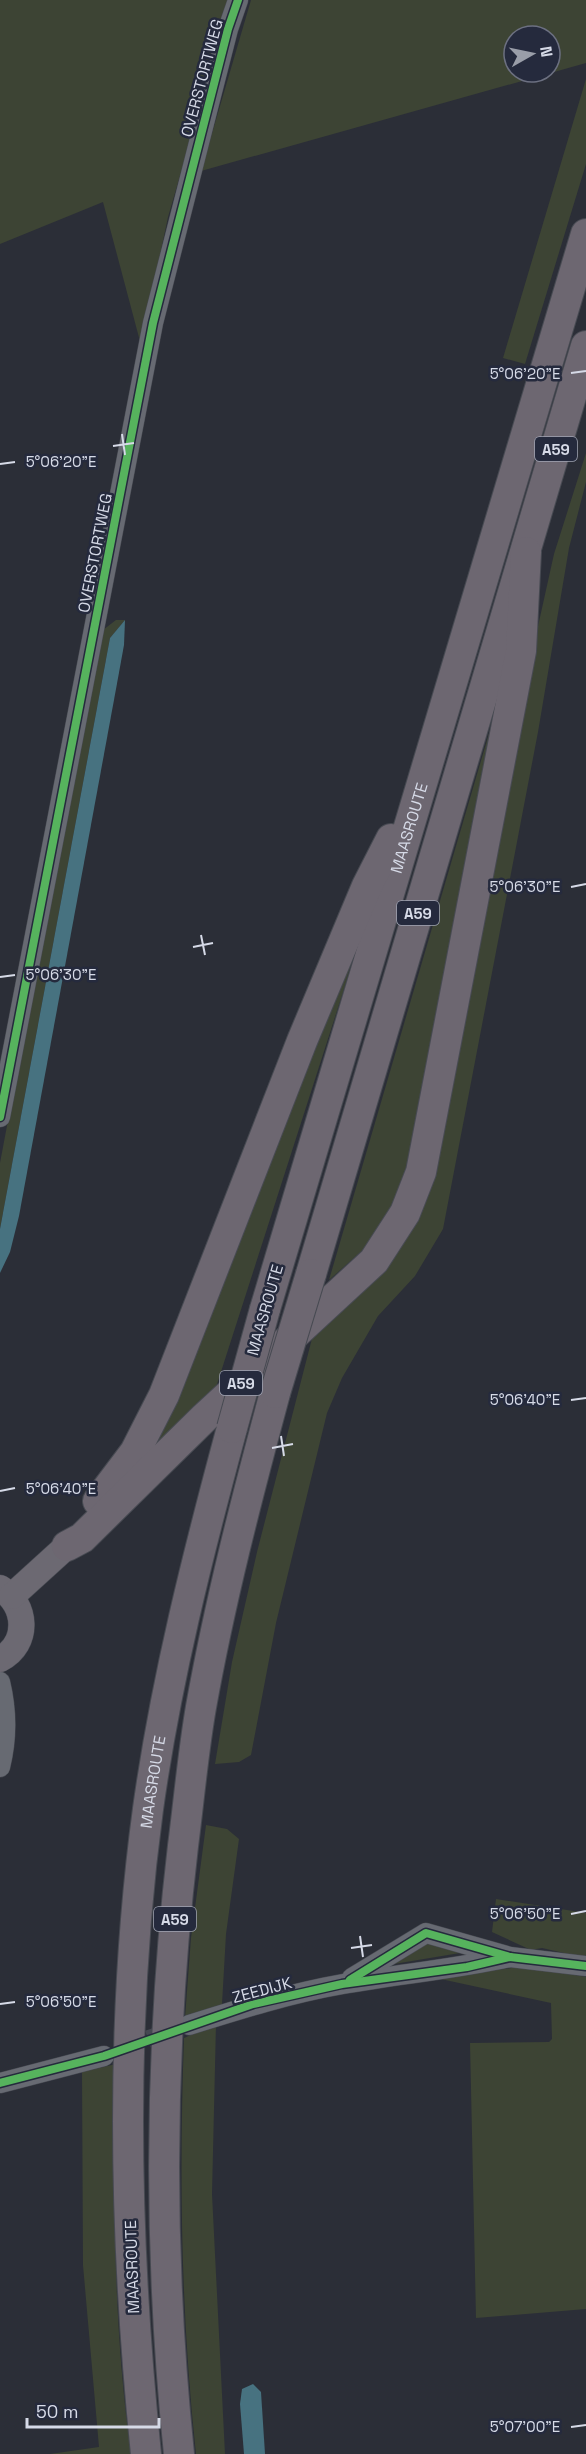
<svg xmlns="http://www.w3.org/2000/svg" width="586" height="2454" font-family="'Space Grotesk',sans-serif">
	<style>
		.green { fill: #3d4434; fill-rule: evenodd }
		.water { fill: #477280 }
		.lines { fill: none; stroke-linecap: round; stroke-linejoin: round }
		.minor-tunnel { stroke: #454851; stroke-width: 20; stroke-dasharray: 20 10; stroke-linecap: butt }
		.minor-casing { stroke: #474a52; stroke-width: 21 }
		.major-casing { stroke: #474a52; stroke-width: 27 }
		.highway-casing { stroke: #474a52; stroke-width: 32 }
		.minor { stroke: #676a72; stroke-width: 20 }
		.major { stroke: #6c6972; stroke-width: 26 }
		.highway { stroke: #6d6771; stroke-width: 30 }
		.highway-bridge-casing { stroke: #474a52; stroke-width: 32; stroke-linecap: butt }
		.highway-bridge { stroke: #6d6771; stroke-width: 30 }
		.cycleway-casing { stroke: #252a3d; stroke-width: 11 }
		.cycleway { stroke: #56b35d; stroke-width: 8 }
		.ticks { fill: none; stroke: #d6dae7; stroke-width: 2 }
		.labels { text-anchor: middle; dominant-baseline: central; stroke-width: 5; stroke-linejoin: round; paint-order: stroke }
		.shield { fill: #252a3d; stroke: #a1a5b4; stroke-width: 1.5 }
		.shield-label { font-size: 15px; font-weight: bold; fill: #d6dae7 }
		.street-label { font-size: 16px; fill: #d6dae7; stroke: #252a3d }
		.ticks-label { font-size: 15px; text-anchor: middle; fill: #d6dae7; stroke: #252a3d; stroke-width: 5; stroke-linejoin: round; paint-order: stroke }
	</style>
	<rect width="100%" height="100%" fill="#2b2e37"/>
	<!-- green -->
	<g class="green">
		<path d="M0 0H231L168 217 141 345 103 202 0 244Z"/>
		<path d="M251 0H586V63L201 171ZM514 36H550V72H514Z"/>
		<path d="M586 79V164L525 364 503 358Z"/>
		<path d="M586 453V482L569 548 538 732 443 1229 415 1276 378 1316 342 1378 327 1413 276 1623 251 1755 239 1762 215 1764 232 1662 257 1552 316 1323 403 1235 554 554Z"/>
		<path d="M116 620H125L110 638 0 1229V1163L88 696 103 630Z"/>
		<path d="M502 689 403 1191 372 1242 329 1280Z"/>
		<path d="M374 883 345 986 210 1406 100 1513Z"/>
		<path d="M206 1825 227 1829 239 1839 226 1934 222 2004 185 2018 191 1938Z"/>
		<path d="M496 1899 586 1913V1958L542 1948 531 1950 492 1932Z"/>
		<path d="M423 1942 478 1950 382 1966Z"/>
		<path d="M526 1966 586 1977V2309L476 2318 470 2043 549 2042 552 2039 551 2003 436 1978Z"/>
		<path d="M216 2024 212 2194 225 2454H196C181 2316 179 2177 184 2038Z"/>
		<path d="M116 2064C113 2194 113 2325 131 2454H50L99 2447 83 2265 82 2072Z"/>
	</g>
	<!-- water -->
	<g class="water">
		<path d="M125 620 124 645 116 689 19 1216 10 1252 0 1273V1229L110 638Z"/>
		<path d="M253 2384 261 2392 265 2454H244L240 2404 242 2389Z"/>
	</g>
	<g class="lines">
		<!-- minor-tunnel -->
		<path class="minor-tunnel" d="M120 2050 178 2030"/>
		<!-- minor casing -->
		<g class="minor-casing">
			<g id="minor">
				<path d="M0 1117 153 323 228 29 238 0"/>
				<path d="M0 1682C7 1711 7 1739 0 1767"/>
				<path d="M352 1978 426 1933 510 1957 586 1966"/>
				<path d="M189 2025C240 2009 291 1993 343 1984 399 1974 455 1969 510 1957"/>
				<path d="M0 2083 104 2056"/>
			</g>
		</g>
		<!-- major casing -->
		<g class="major-casing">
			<g id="major">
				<path d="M0 1588C27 1604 30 1644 0 1659"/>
				<path d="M12 1596 67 1546"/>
			</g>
		</g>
		<!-- highway casing -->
		<g class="highway-casing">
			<g id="highway">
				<path d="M311 1274 586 346"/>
				<path id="s1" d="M265 1309 586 234"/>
				<path d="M98 1501 135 1452 164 1395 302 1041 367 886 391 839"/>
				<path d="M67 1546 82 1538 205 1417 374 1261 405 1213 421 1172 521 651 526 552"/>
				<path id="s2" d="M146 2454C124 2240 119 2022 148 1809 166 1680 198 1554 232 1428"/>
				<path d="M179 2454C158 2251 159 2049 183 1846 189 1800 193 1753 201 1707 220 1601 247 1497 275 1393"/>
			</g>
		</g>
		<!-- minor -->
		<use href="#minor" class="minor"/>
		<!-- major -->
		<use href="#major" class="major"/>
		<!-- highway -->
		<use href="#highway" class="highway"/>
		<!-- highway-bridge casing -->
		<g class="highway-bridge-casing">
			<g id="highway-bridge">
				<path d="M275 1393 311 1274"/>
				<path d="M232 1428 265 1309"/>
			</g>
		</g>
		<!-- highway-bridge -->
		<use href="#highway-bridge" class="highway-bridge"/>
		<!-- cycleway casing -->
		<g class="cycleway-casing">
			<g id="cycleway">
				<path d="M0 1117 153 323 228 29 238 0"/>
				<path d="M350 1980 426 1933 510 1957 586 1966"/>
				<path d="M0 2083 104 2056 253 2004 342 1984 467 1967 510 1957"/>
			</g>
		</g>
		<!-- cycleway -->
		<use href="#cycleway" class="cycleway"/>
	</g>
	<!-- ticks -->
	<path class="ticks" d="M571 373 586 371M122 434 125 455M113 446 134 443M0 464 15 462M571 887 586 884M201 935 205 955M193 947 213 943M0 977 15 975M571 1400 586 1398M281 1436 284 1456M272 1448 293 1444M0 1491 15 1488M571 1914 586 1911M360 1936 363 1957M351 1948 372 1945M0 2004 15 2002M571 2427 586 2425"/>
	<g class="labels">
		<!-- shield labels -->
		<g class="shield">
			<rect x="535" y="437" width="42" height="24" rx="4.5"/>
			<rect x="397" y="901" width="42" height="24" rx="4.5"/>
			<rect x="220" y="1371" width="42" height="24" rx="4.5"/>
			<rect x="154" y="1907" width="42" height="24" rx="4.5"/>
		</g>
		<g class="shield-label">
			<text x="556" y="449">A59</text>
			<text x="418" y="913">A59</text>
			<text x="241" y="1383">A59</text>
			<text x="175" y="1919">A59</text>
		</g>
		<!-- street labels -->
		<g class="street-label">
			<text transform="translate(202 78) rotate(-75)">OVERSTORTWEG</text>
			<text transform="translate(95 553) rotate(-79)">OVERSTORTWEG</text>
			<text stroke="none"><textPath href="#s1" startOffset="502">MAASROUTE</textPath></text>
			<text transform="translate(265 1310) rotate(-74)">MAASROUTE</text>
			<text stroke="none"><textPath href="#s2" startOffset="674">MAASROUTE</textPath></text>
			<text transform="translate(262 1990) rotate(-15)">ZEEDIJK</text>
			<text transform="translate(132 2267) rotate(-92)">MAASROUTE</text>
		</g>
	</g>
	<g class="ticks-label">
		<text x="525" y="379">5°06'20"E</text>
		<text x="61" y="467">5°06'20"E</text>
		<text x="525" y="892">5°06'30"E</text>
		<text x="61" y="980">5°06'30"E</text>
		<text x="525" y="1405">5°06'40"E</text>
		<text x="61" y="1494">5°06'40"E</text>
		<text x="525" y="1919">5°06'50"E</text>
		<text x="61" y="2007">5°06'50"E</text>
		<text x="525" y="2432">5°07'00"E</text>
	</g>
	<!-- north arrow -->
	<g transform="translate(532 54) rotate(81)"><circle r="28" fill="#252a3d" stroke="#6c7081" stroke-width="1.5"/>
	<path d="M0-4.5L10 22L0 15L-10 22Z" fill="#9a9ea9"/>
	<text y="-9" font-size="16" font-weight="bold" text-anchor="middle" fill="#d6dae7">N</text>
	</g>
	<!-- scale -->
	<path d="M27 2418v9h132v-9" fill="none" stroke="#d6dae7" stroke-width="3"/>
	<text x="36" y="2418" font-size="18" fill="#d6dae7" stroke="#252a3d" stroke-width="4.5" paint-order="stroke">50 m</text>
</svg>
